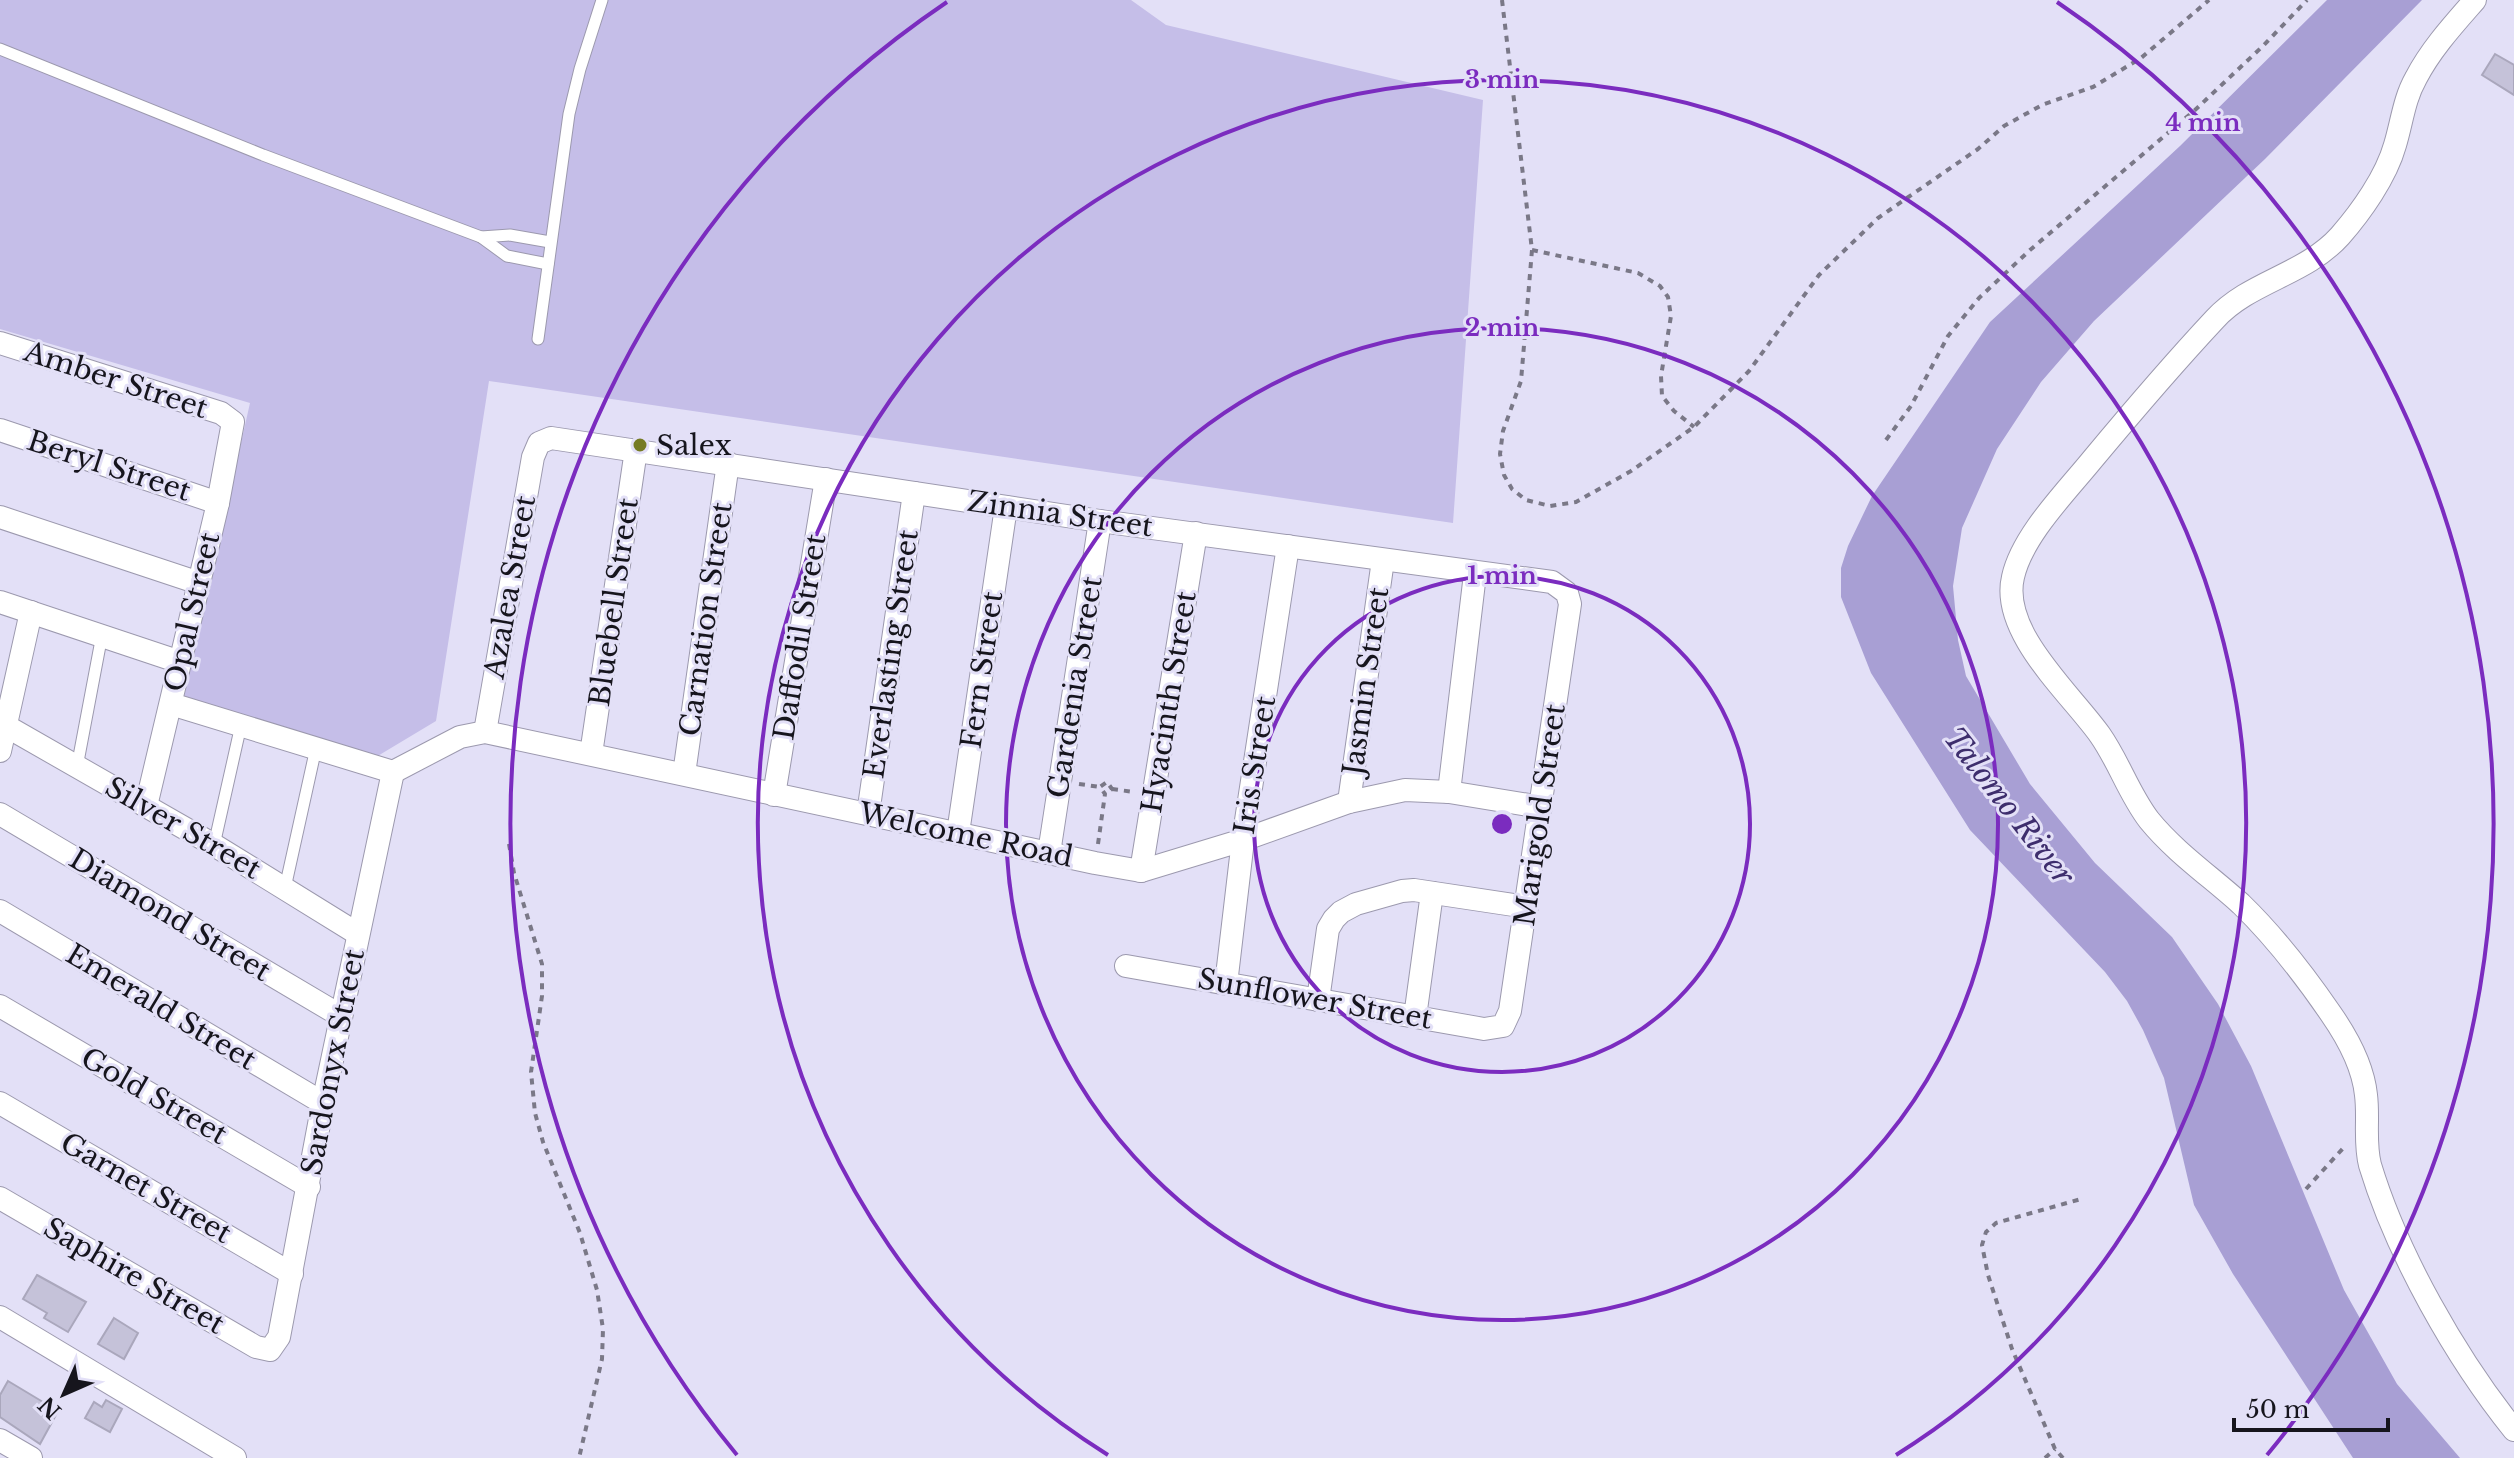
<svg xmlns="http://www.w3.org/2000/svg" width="2514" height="1458" font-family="'Libre Baskerville',serif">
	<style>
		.green { fill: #c5bee8 }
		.water { fill: #a89fd4 }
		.building { fill: #c5c2d9; stroke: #aaa7bc; stroke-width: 2 }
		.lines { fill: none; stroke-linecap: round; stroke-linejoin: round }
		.lane-casing { stroke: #9c99ae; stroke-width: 13 }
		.street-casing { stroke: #9c99ae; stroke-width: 24 }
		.path { stroke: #7a7887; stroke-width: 4; stroke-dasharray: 6 6; stroke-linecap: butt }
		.lane { stroke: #fff; stroke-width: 11 }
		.street { stroke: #fff; stroke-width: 22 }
		.ring { fill: none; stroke: #7b2cbf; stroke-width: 4 }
		.poi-dot { fill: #767b24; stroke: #e3e0f7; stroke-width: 3 }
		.labels { text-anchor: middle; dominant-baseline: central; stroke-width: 6; stroke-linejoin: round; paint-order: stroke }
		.street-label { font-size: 28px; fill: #16151d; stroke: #e3e0f7 }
		.poi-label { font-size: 28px; fill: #16151d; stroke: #e3e0f7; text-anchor: start }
		.water-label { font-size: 30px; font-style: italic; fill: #3e2e6d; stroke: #e3e0f7 }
		.centre { fill: #7b2cbf; stroke: #e3e0f7; stroke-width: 4 }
		.ring-label { font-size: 24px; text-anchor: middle; font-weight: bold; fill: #7b2cbf; stroke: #e3e0f7; stroke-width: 6; stroke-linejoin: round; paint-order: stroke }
	</style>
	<rect width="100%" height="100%" fill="#e3e0f7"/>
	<!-- green -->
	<path class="green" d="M0 0H1131L1166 25 1483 100 1453 523 489 381 436 721 376 757 183 700 250 403 0 329Z"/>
	<!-- water -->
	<path class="water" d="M2327 0H2422L2265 159 2094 321 2041 382 1997 449 1962 528 1953 586 1958 640 1966 676 2030 784 2095 863 2172 937 2218 1004 2251 1066 2344 1290 2397 1384 2460 1458H2353L2233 1274 2194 1205 2164 1078 2143 1030 2127 1001 2105 972 1970 830 1871 673 1841 597V568L1848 546 1872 496 1990 322 2180 146Z"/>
	<!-- building -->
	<g class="building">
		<path d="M2495 54 2514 65V95L2482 75Z"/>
		<path d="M37 1275 86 1302 68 1332 44 1318 47 1313 23 1299Z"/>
		<path d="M114 1318 138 1333 124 1359 98 1344Z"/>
		<path d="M8 1381 58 1411 40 1444 0 1417V1395Z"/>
		<path d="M106 1400 122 1409 110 1432 85 1418 94 1402 102 1407Z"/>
	</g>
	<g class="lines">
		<!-- lane casing -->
		<g class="lane-casing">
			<g id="lane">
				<path d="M0 49 263 155 481 237 507 256 548 264"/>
				<path d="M481 237 510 235 550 242"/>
				<path d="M538 339 569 114 580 69 602 0"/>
				<path d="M77 767 102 635"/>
				<path d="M214 845 241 725"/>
				<path d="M285 888 316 748"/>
			</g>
		</g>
		<!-- street casing -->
		<g class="street-casing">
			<g id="street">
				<path d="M2475 0C2454 24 2431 49 2416 78 2404 99 2402 122 2395 145 2386 177 2361 212 2340 236 2305 275 2250 281 2215 319 2172 365 2132 412 2092 460 2066 492 2022 536 2013 577 2000 632 2070 693 2100 735 2119 762 2129 794 2149 820 2175 852 2210 876 2241 904 2274 936 2305 976 2331 1014 2347 1037 2363 1066 2366 1095 2369 1118 2364 1142 2370 1165 2397 1254 2456 1358 2514 1430"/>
				<path d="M0 343 221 413 233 422 218 503 146 806"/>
				<path d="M0 430 218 503"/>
				<path d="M0 517 199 583"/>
				<path d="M0 602 180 662"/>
				<path d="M171 704 393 772"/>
				<path d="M6 726 214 845 358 934"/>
				<path d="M485 732 533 457 539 443 551 438 1100 521 1552 582 1567 593 1570 604 1510 1011 1503 1026 1484 1029 1126 966"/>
				<path d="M0 751 31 612"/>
				<path d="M591 754 636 450"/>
				<path d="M393 772 460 737 485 732 1095 863 1141 871 1243 840 1349 802 1405 790 1449 792 1541 807"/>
				<path d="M684 774 728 463"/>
				<path d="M1449 792 1475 574"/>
				<path d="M774 795 826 479"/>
				<path d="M1349 802 1383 560"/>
				<path d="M0 814 341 1016"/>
				<path d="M868 814 914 493"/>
				<path d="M958 833 1006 507"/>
				<path d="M1049 853 1100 521"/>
				<path d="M1141 871 1196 533"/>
				<path d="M0 911 323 1103"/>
				<path d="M1226 984 1243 840 1288 546"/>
				<path d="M1318 1000 1328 929 1334 919 1341 912 1356 904 1402 891 1414 890 1527 907"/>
				<path d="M0 1006 309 1187"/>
				<path d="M1415 1017 1432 893"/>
				<path d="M0 1103 292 1274"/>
				<path d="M0 1198 256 1347 270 1350 279 1337 323 1103 393 772"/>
				<path d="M0 1317 235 1458"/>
				<path d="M0 1440 31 1458"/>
			</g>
		</g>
		<!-- path -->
		<g class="path">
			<path d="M1502 0 1532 250 1521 381 1503 431 1500 454 1504 475 1512 489 1526 500 1550 506 1576 502 1631 471 1694 427 1749 371 1819 275 1878 218 1978 149 2004 126 2042 105 2093 87 2141 58 2209 0"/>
			<path d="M1532 250 1638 273 1660 286 1668 297 1671 316 1661 376 1662 396 1674 411 1694 427"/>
			<path d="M1886 440 1911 406 1948 336 1979 298 2030 250 2195 110 2264 45 2307 0"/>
			<path d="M1079 784 1100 787"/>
			<path d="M1112 789 1134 792"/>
			<path d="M509 844 514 873 542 964V996L531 1072 535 1113 543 1142 580 1233 597 1290 603 1329 602 1359 579 1458"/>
			<path d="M1098 844 1105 794 1100 787 1107 782 1112 789 1105 794"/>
			<path d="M2306 1189 2346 1145"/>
			<path d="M2045 1458 2055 1449"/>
			<path d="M2063 1458 2055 1449 2012 1349 1988 1275 1982 1245 1986 1232 1996 1223 2081 1199"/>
		</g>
		<!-- lane -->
		<use href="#lane" class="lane"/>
		<!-- street -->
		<use href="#street" class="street"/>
	</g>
	<!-- distance rings -->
	<g class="ring">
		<circle cx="1502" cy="824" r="248"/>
		<circle cx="1502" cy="824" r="496"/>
		<path d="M1108 1455A744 744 0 1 1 1896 1455"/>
		<path d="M737 1455A992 992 0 0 1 947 2M2057 2A992 992 0 0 1 2267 1455"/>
	</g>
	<!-- markers -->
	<circle class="poi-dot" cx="640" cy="445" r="8"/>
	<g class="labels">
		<!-- street labels -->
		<g class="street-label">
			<text transform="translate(116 380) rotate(18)">Amber Street</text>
			<text transform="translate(109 466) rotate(18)">Beryl Street</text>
			<text transform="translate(1060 514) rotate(8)">Zinnia Street</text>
			<text transform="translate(510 587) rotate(-80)">Azalea Street</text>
			<text transform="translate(614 602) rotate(-82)">Bluebell Street</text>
			<text transform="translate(192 612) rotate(-77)">Opal Street</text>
			<text transform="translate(706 619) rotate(-82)">Carnation Street</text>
			<text transform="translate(800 637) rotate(-81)">Daffodil Street</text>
			<text transform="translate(891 654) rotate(-82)">Everlasting Street</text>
			<text transform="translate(982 670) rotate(-82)">Fern Street</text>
			<text transform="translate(1366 681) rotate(-82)">Jasmin Street</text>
			<text transform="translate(1075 687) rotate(-81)">Gardenia Street</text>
			<text transform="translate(1169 702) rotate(-81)">Hyacinth Street</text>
			<text transform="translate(1255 765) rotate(-81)">Iris Street</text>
			<text transform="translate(1540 815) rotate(-82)">Marigold Street</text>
			<text transform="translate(183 828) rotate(30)">Silver Street</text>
			<text transform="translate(966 835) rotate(12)">Welcome Road</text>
			<text transform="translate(170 915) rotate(31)">Diamond Street</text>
			<text transform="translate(1315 999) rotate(10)">Sunflower Street</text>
			<text transform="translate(161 1007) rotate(31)">Emerald Street</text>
			<text transform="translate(333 1062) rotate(-79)">Sardonyx Street</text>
			<text transform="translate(154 1096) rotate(30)">Gold Street</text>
			<text transform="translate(146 1188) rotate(30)">Garnet Street</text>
			<text transform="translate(134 1276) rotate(30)">Saphire Street</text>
		</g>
		<!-- poi labels -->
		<g class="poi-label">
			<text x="656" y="445">Salex</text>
		</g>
		<!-- water labels -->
		<g class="water-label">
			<text transform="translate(2009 806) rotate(52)">Talomo River</text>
		</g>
	</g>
	<circle cx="1502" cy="824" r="12" class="centre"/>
	<g class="ring-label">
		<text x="1502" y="88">3 min</text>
		<text x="2203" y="131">4 min</text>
		<text x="1502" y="336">2 min</text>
		<text x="1502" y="584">1 min</text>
	</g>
	<!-- north arrow -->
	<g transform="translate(64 1394) rotate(225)" stroke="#e3e0f7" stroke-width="6" paint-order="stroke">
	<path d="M0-6L14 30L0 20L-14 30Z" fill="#16151d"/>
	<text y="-12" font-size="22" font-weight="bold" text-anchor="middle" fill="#16151d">N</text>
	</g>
	<!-- scale -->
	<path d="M2234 1418v12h154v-12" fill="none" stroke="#16151d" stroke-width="4"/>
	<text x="2246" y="1418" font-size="24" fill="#16151d" stroke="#e3e0f7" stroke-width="6" paint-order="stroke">50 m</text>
</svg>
